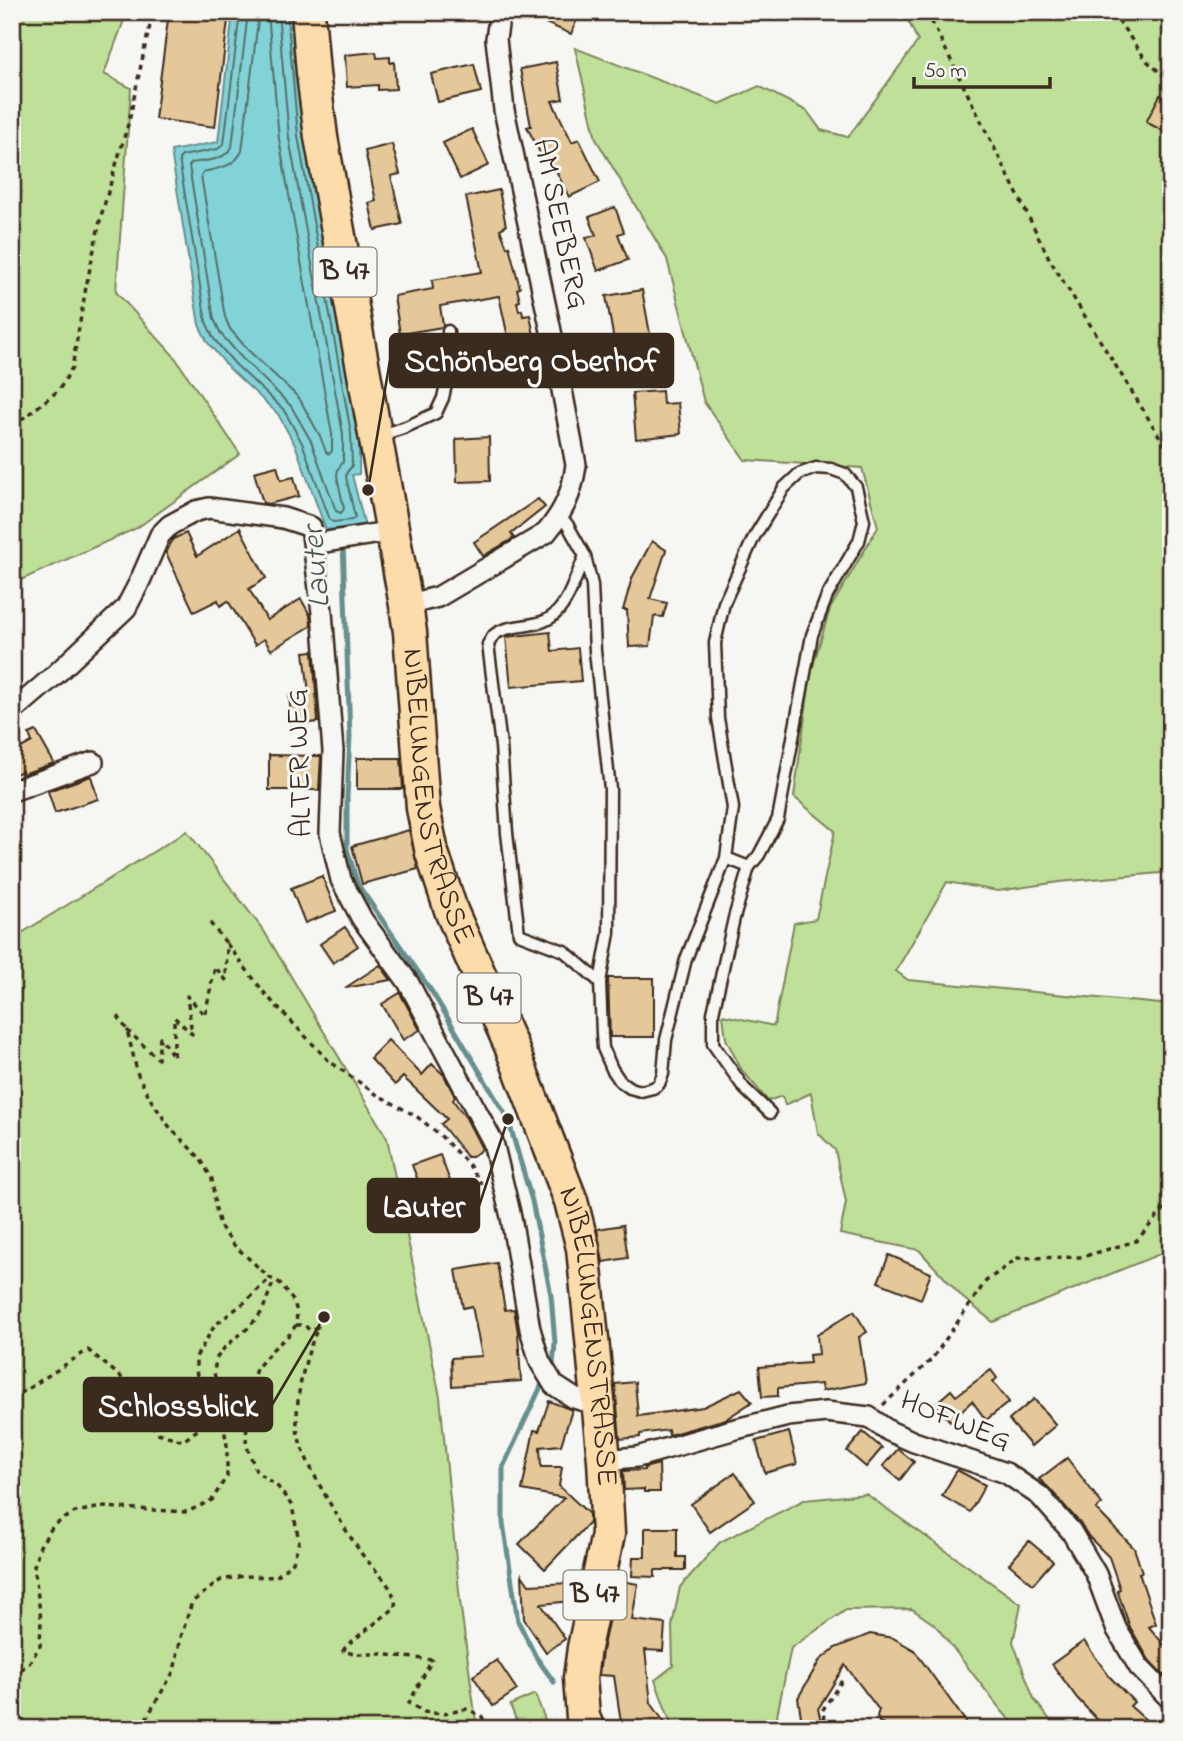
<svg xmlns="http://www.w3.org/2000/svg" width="1183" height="1741" font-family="'Indie Flower',sans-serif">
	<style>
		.green { fill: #bfe098; stroke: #7d855b; stroke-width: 2 }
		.water { fill: #82d3d8; stroke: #668f8e; stroke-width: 2 }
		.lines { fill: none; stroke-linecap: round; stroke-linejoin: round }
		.shore { stroke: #576e68; stroke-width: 2 }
		.stream { stroke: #668f8e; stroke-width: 5 }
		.building { fill: #e5c899; stroke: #3b2a1e; stroke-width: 2 }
		.lane-casing { stroke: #3b2a1e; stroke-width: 15 }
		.street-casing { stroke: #3b2a1e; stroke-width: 24 }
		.primary-casing { stroke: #3b2a1e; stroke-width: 37 }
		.path { stroke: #3b2a1e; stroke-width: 3.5; stroke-dasharray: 5 5; stroke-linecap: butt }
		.lane { stroke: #f6f6f2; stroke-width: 10 }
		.street { stroke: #f6f6f2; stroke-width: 19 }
		.primary { stroke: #fddcac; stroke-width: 32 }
		.labels { text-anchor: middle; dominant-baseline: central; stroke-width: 6; stroke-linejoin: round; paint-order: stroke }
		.shield { fill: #f6f6f2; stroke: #73675e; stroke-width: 2 }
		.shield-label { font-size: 28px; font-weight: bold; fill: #3b2a1e }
		.street-label { font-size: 30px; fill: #3b2a1e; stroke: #f6f6f2 }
		.water-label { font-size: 32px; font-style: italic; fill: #4d544c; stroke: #f6f6f2 }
		.leader { fill: none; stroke: #3b2a1e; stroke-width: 2.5 }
		.callout-dot { fill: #3b2a1e; stroke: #f6f6f2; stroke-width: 2.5 }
		.callout { fill: #3b2a1e; stroke: #3b2a1e; stroke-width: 2.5 }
		.callout-label { font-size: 32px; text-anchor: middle; font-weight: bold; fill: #fff }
	</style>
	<rect width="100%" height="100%" fill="#f6f6f2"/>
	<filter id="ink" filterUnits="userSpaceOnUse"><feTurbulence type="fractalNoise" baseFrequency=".0143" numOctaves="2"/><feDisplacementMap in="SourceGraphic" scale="14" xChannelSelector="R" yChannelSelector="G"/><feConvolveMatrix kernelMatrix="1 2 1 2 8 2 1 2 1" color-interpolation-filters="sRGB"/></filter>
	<g filter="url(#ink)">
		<!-- green -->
		<g class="green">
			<path d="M12 12H127L104 74 131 88 116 292 174 356 240 454 137 528 12 584Z"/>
			<path d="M904 12H1171V872L1059 882 998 891 947 882 896 971 908 980 1171 1005V1294L1162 1253 993 1322 963 1298 919 1250 840 1234 846 1202 835 1150 818 1133 811 1093 785 1105 782 1096 768 1101 741 1069 726 1039 723 1015 774 1026 794 923 816 919 835 831 794 797 811 672 830 609 878 527 862 468 745 460 704 402 667 259 596 139 575 48 720 104 759 86 807 111 821 130 848 137 918 41Z"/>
			<path d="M187 831 264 931 387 1138 440 1397 460 1601 477 1729H12V939Z"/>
			<path d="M866 1494 1021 1604 1013 1642 1034 1699 1057 1729H1018L1001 1710 935 1625 912 1609 846 1610 791 1648 777 1715 785 1729H673L655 1680 673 1666 672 1626 680 1587 720 1542 804 1500Z"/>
			<path d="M535 1694 548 1727 545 1729H520L510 1705Z"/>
		</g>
		<!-- water -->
		<path class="water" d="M233 12H294L305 135 359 432V474L352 475 365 526 326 530 296 447 278 414 229 368 208 343 199 325 171 151 218 142Z"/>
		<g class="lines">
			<!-- shore -->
			<g class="shore">
				<path d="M240 12 224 144 218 149 182 156 179 159 206 322 214 339 234 363 284 410 303 445 330 520 333 522 352 520 355 517 346 477 347 472 352 466 351 433 298 136 287 12"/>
				<path d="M248 12 232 147C224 161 207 160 192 163L189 166 214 319 221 334 241 357 291 406 311 441 336 511 341 513 344 509 337 476 338 469 343 462V434L289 138 278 12"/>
				<path d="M259 12 242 151C234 167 220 168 203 172L201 176 225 317 230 329 248 350 299 398 320 436 326 452 329 454 332 451V434L279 139 268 12"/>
			</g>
			<!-- stream -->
			<g class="stream">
				<path d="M343 542 350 736 347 798V849L358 885 434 995 508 1119 532 1201 551 1295 555 1343 553 1364 551 1369"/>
				<path d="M544 1380 503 1467V1523L518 1621 536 1657 554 1682"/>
			</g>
		</g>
		<!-- building -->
		<g class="building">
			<path d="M169 12H229L215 127 155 119Z"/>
			<path d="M520 12H580L571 34Z"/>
			<path d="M376 52 377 58 390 57V63L394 62 396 89 378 90V85L347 87 345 55Z"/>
			<path d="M556 62 563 99 552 101 572 142 579 139 600 182 569 197 548 154 542 157 527 127 531 126 520 69Z"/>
			<path d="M474 64 481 92 438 102 431 74Z"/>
			<path d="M1160 95 1171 101V135L1146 122Z"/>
			<path d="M472 129 489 165 460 179 443 143Z"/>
			<path d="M392 144 400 174 391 176 402 224 375 230 369 203 376 201 365 151Z"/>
			<path d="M499 190 506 226 500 229 507 247 509 246 520 288 517 289 520 301 517 302 519 311 522 310 523 316 530 315 536 346 511 351 499 296 440 306 443 325 442 327 400 334 394 296 433 289 432 280 482 272 466 197Z"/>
			<path d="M615 207 624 232 618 234 628 260 598 271 586 238 596 235 589 217Z"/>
			<path d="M642 290 651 339 615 346 606 296Z"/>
			<path d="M662 391 663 404 678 403 681 434 636 439 632 393Z"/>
			<path d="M489 437 490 481 457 482 456 439Z"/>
			<path d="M277 466 281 480 294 477 299 496 269 504 263 503 254 472Z"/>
			<path d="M538 499 545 507 511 534 514 538 483 556 474 542Z"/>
			<path d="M240 528 266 578 249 589 267 620 301 599 310 615 311 626 271 650 264 639 255 645 228 601 220 606 218 600 194 612 166 553 173 539 186 533 197 556Z"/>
			<path d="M652 541 666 550 650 599 667 603 663 617 654 616 650 646 629 647 627 610H623L632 578Z"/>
			<path d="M550 632 552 651 578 648 581 681 511 687 506 637Z"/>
			<path d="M313 651 318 722 292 725 289 695 309 693 304 652Z"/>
			<path d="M36 731 54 763 23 774 22 771 12 776V753L32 742 29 734Z"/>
			<path d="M269 755 321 756 319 790H269Z"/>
			<path d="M357 758H401L403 789H357Z"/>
			<path d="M91 776 98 799 55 813 48 791Z"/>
			<path d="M409 830 418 869 362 884 352 846Z"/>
			<path d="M322 876 336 911 305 923 291 888Z"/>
			<path d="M345 927 358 946 333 963 320 944Z"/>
			<path d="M380 965 391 980 345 988Z"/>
			<path d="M608 978H654V1037H610Z"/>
			<path d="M400 993 420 1030 403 1040 382 1004Z"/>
			<path d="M388 1040 422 1075 432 1064 444 1075 455 1097 453 1100 466 1118 482 1149 472 1157H467L441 1124 447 1119 403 1077 395 1085 370 1058Z"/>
			<path d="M440 1155 455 1194 427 1204 412 1165Z"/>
			<path d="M623 1225 628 1258 603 1262 597 1229Z"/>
			<path d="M889 1255 931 1273 921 1299 878 1282Z"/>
			<path d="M497 1263 505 1310 514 1309 518 1333 521 1381 452 1386 451 1358 482 1356 472 1306 463 1308 456 1270Z"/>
			<path d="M854 1311 867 1332 859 1337 866 1383 822 1391 821 1384 778 1388V1396L762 1397 759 1367 810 1363 809 1355 819 1354 817 1335Z"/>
			<path d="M991 1370 997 1378 993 1382 1009 1402 986 1420 972 1401 950 1421 935 1404 951 1390 956 1396Z"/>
			<path d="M635 1382 638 1416 703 1407 741 1389 752 1402 726 1419 669 1435 668 1430 640 1434V1437L620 1439 615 1384Z"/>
			<path d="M1034 1399 1056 1425 1031 1446 1009 1420Z"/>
			<path d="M549 1401 572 1410 561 1445 540 1447 541 1467H562L559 1486 589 1514V1523L545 1569 519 1544 564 1498 522 1490 534 1430 539 1431Z"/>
			<path d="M789 1432 797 1464 765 1473 756 1441Z"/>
			<path d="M863 1432 882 1448 866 1467 847 1451Z"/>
			<path d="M898 1449 914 1462 900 1480 883 1466Z"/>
			<path d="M1067 1458 1102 1504 1096 1509 1134 1548 1142 1572 1139 1573 1156 1624 1149 1627 1171 1653V1678L1168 1680 1149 1660 1130 1627 1117 1590 1120 1589 1109 1557 1089 1537 1080 1523 1049 1488 1039 1479Z"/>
			<path d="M659 1464 660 1492H644V1489L624 1490 623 1471 644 1470V1468Z"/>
			<path d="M957 1470 985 1485 970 1512 942 1496Z"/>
			<path d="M735 1473 755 1501 710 1532 691 1504Z"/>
			<path d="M645 1528H677V1557H685V1570H655V1577L632 1576 633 1557H645Z"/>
			<path d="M1029 1541 1053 1561 1033 1584 1009 1564Z"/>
			<path d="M522 1575 529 1585 571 1583 572 1601 541 1604 565 1639 546 1652 524 1619Z"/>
			<path d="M617 1580 638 1584 632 1620 665 1624 663 1651 645 1650 651 1703 669 1729H622L614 1676 599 1675 602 1651Z"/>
			<path d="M870 1634 893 1638 914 1650 971 1729H891L889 1726 879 1722 877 1716 879 1710 845 1665 818 1709 823 1729H803L798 1698 820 1660 835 1648Z"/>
			<path d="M1084 1641 1109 1676 1134 1702 1130 1706 1156 1729H1106L1077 1698 1052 1664Z"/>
			<path d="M497 1660 517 1690 493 1706 473 1676Z"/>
		</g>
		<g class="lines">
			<!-- lane casing -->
			<g class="lane-casing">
				<g id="lane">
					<path d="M378 436 406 427 436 413 443 398 450 366 448 331"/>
					<path d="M558 518 567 524 585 556C577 573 569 602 555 614 539 630 510 622 494 635 492 637 489 643 488 644L501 746 507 833 519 934 564 951 600 982"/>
					<path d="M585 556 592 585 595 651 610 789 609 933 600 982 602 1034 603 1048 612 1069 620 1081 630 1088 641 1091 653 1088 659 1084 663 1074 666 1040 686 959 726 858 749 867 759 855 778 819 812 635 827 596 859 541 864 521 856 487 845 474 831 469 816 468 799 474 784 488 754 537 724 603 715 643 718 718 733 808 726 858"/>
					<path d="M749 867 734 918 713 1013V1044L744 1088 770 1113"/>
				</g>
			</g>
			<!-- street casing -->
			<g class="street-casing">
				<g id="street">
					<path d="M314 544 392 531"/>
					<path d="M406 605 438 597 546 533C564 511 572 494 576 465L551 331 504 110 496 39 500 12"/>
					<path d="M12 712 55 675 126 608 139 583 160 535 170 525 196 511 209 508 283 518 311 527 322 612 333 751 330 833 341 880 362 919 408 982 493 1142 511 1217 530 1329 540 1362 554 1385 574 1398 587 1402H598"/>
					<path d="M12 791 93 762"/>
					<path d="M604 1460 637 1457 732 1430 788 1416 826 1412 869 1417 889 1431 914 1442 1006 1473 1040 1496 1071 1531 1096 1574 1116 1628 1139 1667 1171 1700"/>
				</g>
			</g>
			<!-- primary casing -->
			<g class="primary-casing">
				<g id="primary">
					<path id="s1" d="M308 12 313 73 321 137 406 605 410 632 423 808 432 853 452 913 511 1046 571 1201 583 1248 604 1460 608 1534 584 1648 580 1678 583 1717 588 1729"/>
				</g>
			</g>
			<!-- path -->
			<g class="path">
				<path d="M927 12 1050 260 1168 450 1171 451"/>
				<path d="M1112 12 1147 61 1171 82"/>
				<path d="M12 424 25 417 59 390 72 368 86 287 101 216 129 121 144 51 151 21 155 12"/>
				<path d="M210 923 227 944"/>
				<path d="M118 1016 127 1030 138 1075 151 1100 171 1129 200 1158 212 1179 215 1205 220 1226 234 1245 270 1278 280 1283 294 1302 297 1312 296 1325 290 1334 273 1349 256 1369 248 1396 246 1444 256 1471 278 1487 292 1506 299 1541 293 1562 276 1577 244 1576 221 1580 192 1602 181 1637 174 1671 140 1729"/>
				<path d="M127 1030 158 1059 160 1037 174 1057V1017L192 1034 187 996 205 1015 215 967 226 980 227 944 266 995 329 1061 376 1094 416 1116 439 1134 469 1165 483 1186"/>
				<path d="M296 1325H305L309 1330 318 1327C305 1358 296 1392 297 1426 297 1453 342 1525 359 1550 368 1564 384 1576 392 1592 394 1596 395 1602 396 1607L347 1645 343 1651 354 1654H380L432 1660 409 1703 424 1712 444 1714 466 1709 481 1715 489 1729"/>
				<path d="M12 1399 88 1350 121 1377 134 1403 158 1433 183 1441 200 1428 201 1399 196 1370V1357L215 1325 245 1302 270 1278"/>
				<path d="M883 1405 932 1359 986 1281 1018 1258 1082 1257 1136 1241 1166 1207 1171 1196"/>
				<path d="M12 1675 28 1665 40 1646 41 1620 34 1566 40 1546 53 1526 75 1512 102 1507 187 1512 212 1500 227 1476V1445L214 1372 216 1359 225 1347 248 1328 262 1312 274 1280"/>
				<path d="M551 1729 561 1725"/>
				<path d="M828 1729 822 1711 843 1679"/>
				<path d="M872 1729 879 1722"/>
			</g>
			<!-- lane -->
			<use href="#lane" class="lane"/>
			<!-- street -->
			<use href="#street" class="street"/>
			<!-- primary -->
			<use href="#primary" class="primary"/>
		</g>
	</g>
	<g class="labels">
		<!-- shield labels -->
		<g class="shield">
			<rect x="313.5" y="247.5" width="63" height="49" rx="5"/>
			<rect x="457.5" y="973.5" width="63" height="49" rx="5"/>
			<rect x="563.5" y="1570.5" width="63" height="49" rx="5"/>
		</g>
		<g class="shield-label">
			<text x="345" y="272">B 47</text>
			<text x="489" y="998">B 47</text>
			<text x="595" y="1595">B 47</text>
		</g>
		<!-- street labels -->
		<g class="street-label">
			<text transform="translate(559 224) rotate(78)">AM SEEBERG</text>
			<text transform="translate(301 763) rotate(-92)">ALTER WEG</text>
			<text stroke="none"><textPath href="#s1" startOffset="796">NIBELUNGENSTRASSE</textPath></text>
			<text stroke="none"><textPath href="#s1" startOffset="1363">NIBELUNGENSTRASSE</textPath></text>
			<text transform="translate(955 1422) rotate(22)">HOFWEG</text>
		</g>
		<!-- water labels -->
		<g class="water-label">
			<text transform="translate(318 567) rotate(-95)">Lauter</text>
		</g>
	</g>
	<!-- callouts -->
	<path class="leader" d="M368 490L390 360M508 1119L479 1206M324 1317L272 1405"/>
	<g class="callout-dot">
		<circle cx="368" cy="490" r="7"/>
		<circle cx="508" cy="1119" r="7"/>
		<circle cx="324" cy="1317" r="7"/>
	</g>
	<g class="callout">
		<rect x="390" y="334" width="283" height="53" rx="7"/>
		<rect x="368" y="1179" width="111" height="53" rx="7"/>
		<rect x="84" y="1378" width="188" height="53" rx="7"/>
	</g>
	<g class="callout-label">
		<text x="532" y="371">Schönberg Oberhof</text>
		<text x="424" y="1217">Lauter</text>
		<text x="178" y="1416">Schlossblick</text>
	</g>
	<!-- margin -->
	<rect width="1183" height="1741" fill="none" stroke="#f6f6f2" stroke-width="42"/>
	<rect x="21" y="21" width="1141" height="1699" fill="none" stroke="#3b2a1e" stroke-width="2.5" filter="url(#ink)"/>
	<!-- scale -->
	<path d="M914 77v10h136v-10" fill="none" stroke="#3b2a1e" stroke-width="3.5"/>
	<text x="924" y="77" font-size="21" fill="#3b2a1e" stroke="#f6f6f2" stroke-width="5" paint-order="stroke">50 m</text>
</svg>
